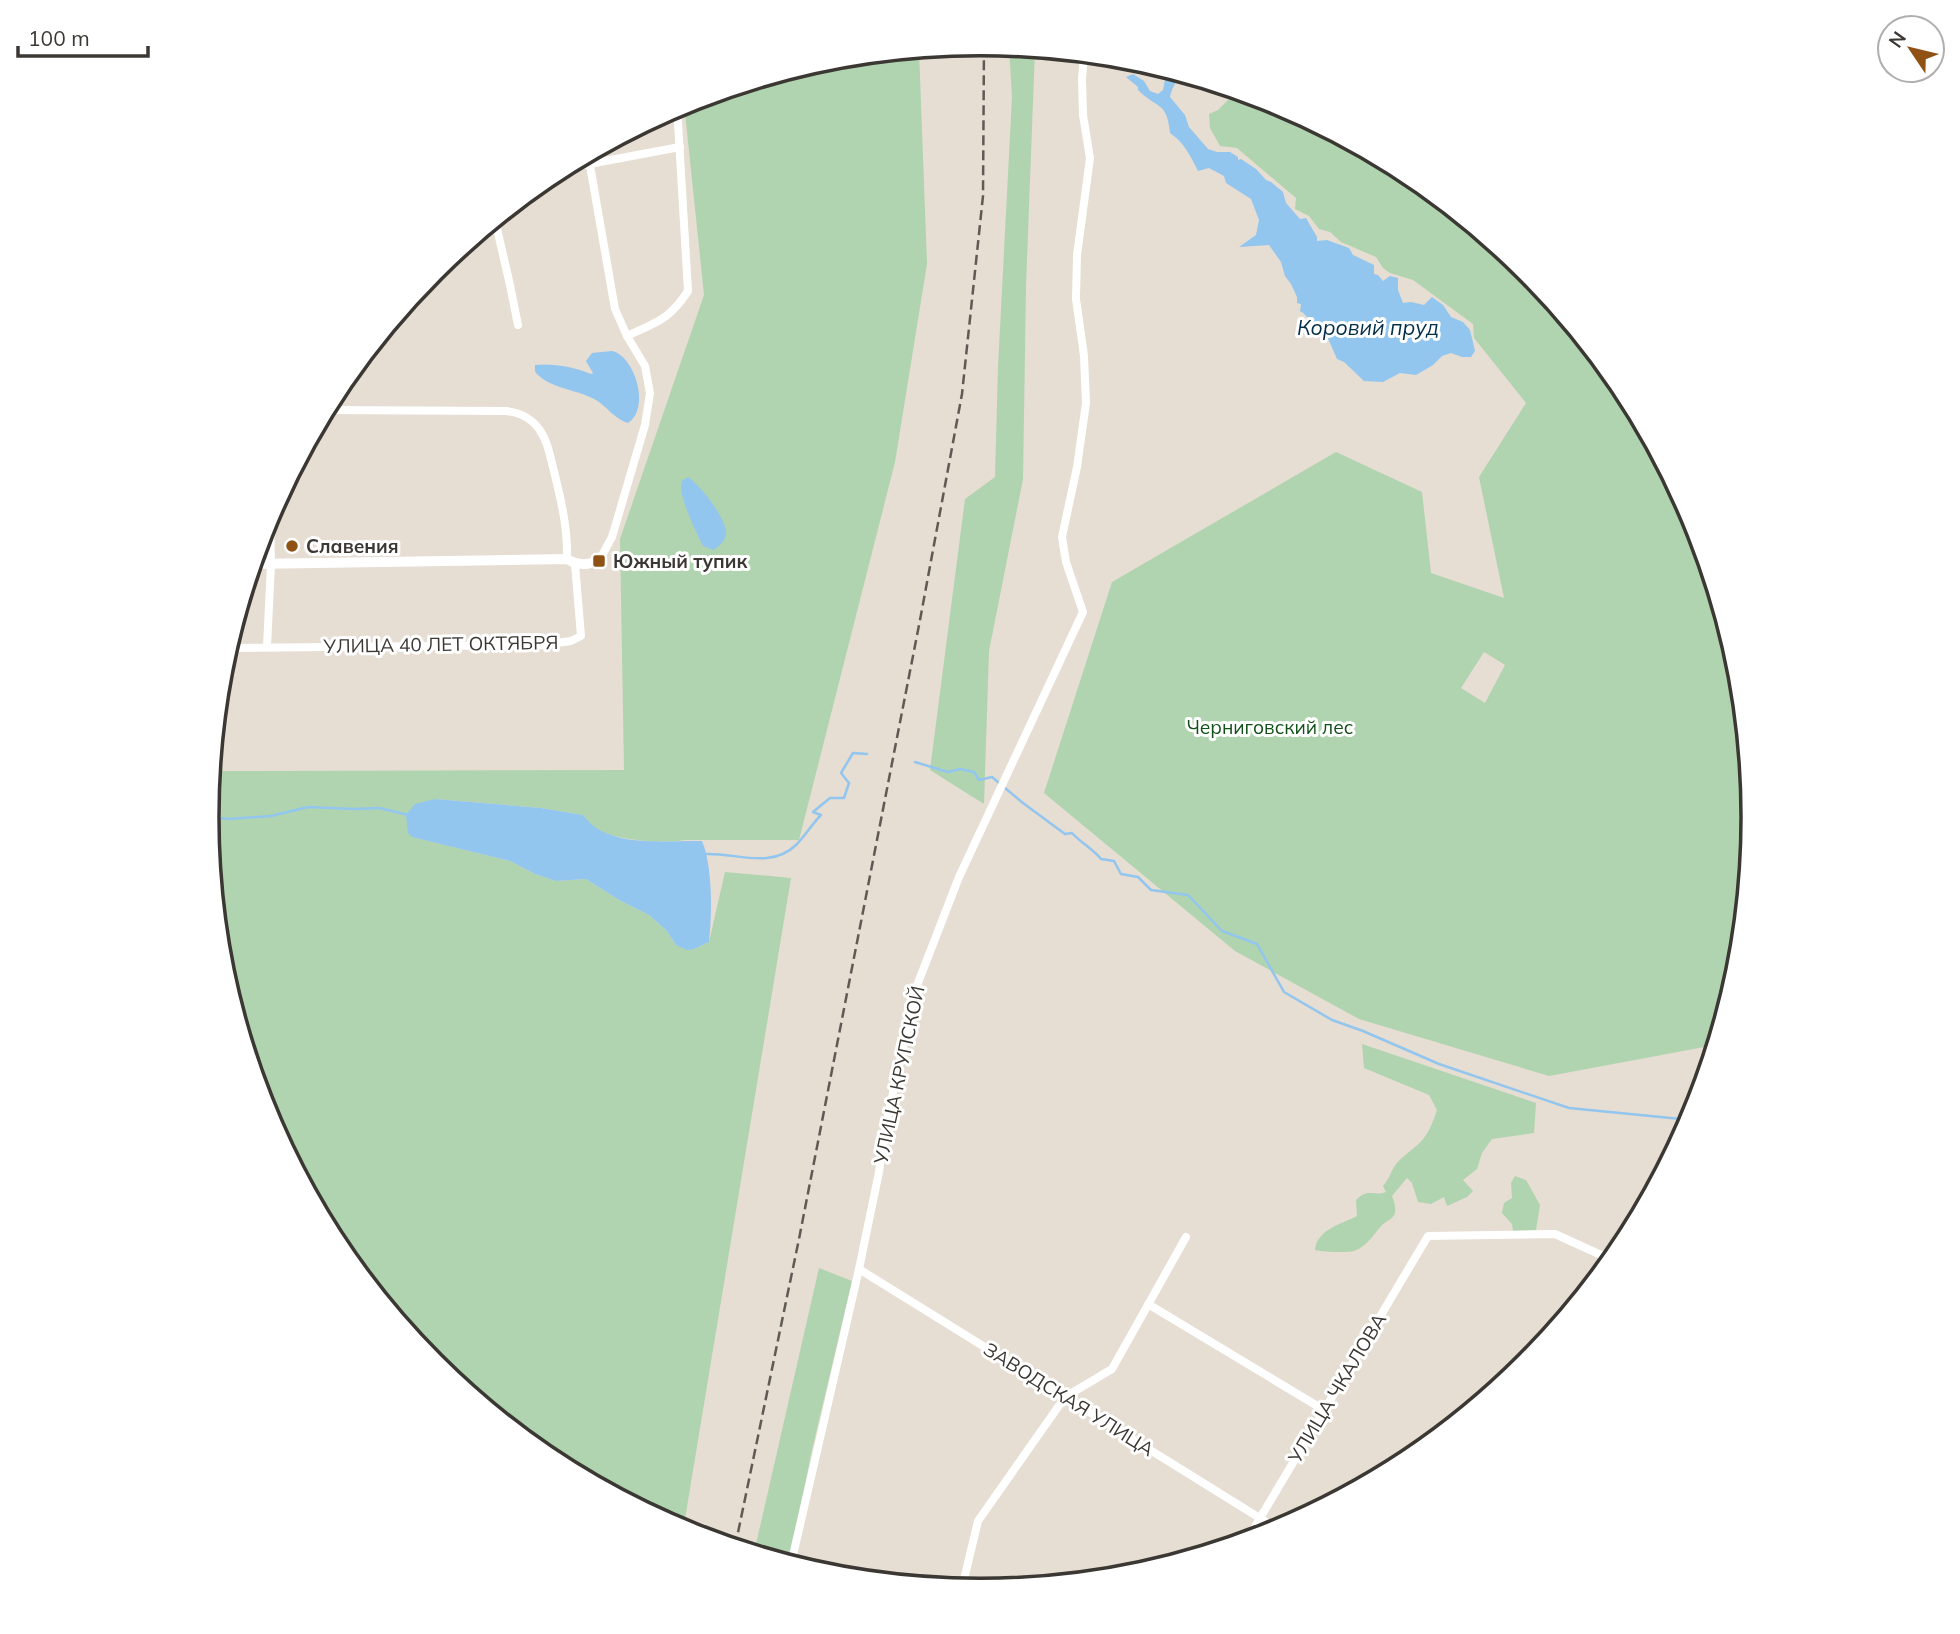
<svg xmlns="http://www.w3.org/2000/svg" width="1960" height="1634" font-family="Mulish,sans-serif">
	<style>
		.green { fill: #b0d4af; fill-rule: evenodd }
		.water { fill: #92c6ee }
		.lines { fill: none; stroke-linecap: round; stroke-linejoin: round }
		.stream { stroke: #92c6ee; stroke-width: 2.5 }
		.minor { stroke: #fff; stroke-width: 8 }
		.tertiary { stroke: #fff; stroke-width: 10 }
		.rail { stroke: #5f5a54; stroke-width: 2.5; stroke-dasharray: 10 5; stroke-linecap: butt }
		.poi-dot { fill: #8f5214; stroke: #fff; stroke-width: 2.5 }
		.labels { text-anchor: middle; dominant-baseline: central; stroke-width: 6; stroke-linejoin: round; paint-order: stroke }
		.poi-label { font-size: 19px; font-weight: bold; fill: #3b3733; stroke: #fff; text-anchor: start }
		.street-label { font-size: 19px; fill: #3b3733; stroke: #fff }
		.park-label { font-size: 19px; fill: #115017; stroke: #fff }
		.water-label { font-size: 21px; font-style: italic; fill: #032f49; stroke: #fff }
		.rim { fill: none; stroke: #3b3733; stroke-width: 3.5 }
	</style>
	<rect width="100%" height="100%" fill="#e6ddd3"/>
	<!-- green -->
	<g class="green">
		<path d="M1009 47 1035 49 1026 286 1023 479 989 651 984 804 930 770 965 499 995 477 998 367 1012 97Z"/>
		<path d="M919 50 927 264 895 462 799 840H685C661 844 609 841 589 824 587 821 585 818 583 815L541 808 435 799 413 837 510 861 535 874 556 881 586 879 619 900 649 915 666 930 676 945 694 949 709 942 725 872 791 878 683 1531 550 1460 433 1363 337 1246 265 1113 222 967 207 817 211 771 624 770 620 539 704 295 684 103 830 59Z"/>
		<path d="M1237 91 1276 103 1410 174 1527 271 1623 388 1695 521 1738 667 1753 817 1738 968 1715 1045 1549 1076 1359 1019 1235 951 1044 793 1112 582 1336 452 1422 492 1431 573 1504 598 1479 477 1526 403 1474 338 1473 324 1413 280 1390 273 1383 268 1376 257 1341 242 1330 232 1319 229 1309 216 1295 209 1296 198 1237 148 1220 146 1210 128 1209 114 1218 110ZM1484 652 1505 665 1485 703 1461 688Z"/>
		<path d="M1362 1044 1536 1103 1534 1133 1492 1139 1482 1153 1477 1169 1463 1180 1473 1191 1467 1197 1447 1206 1444 1197 1431 1204 1418 1202 1412 1183 1407 1178 1392 1196C1394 1201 1396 1207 1395 1213 1393 1219 1388 1220 1383 1224 1374 1233 1367 1247 1354 1251 1346 1253 1323 1252 1315 1250 1317 1229 1342 1224 1357 1216L1356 1200C1369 1187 1373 1197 1386 1192L1383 1186C1391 1177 1390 1171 1397 1163 1402 1157 1408 1153 1414 1148 1427 1138 1432 1125 1437 1110L1429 1095 1364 1068Z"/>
		<path d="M1515 1176 1526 1180 1540 1205 1536 1230 1513 1231 1512 1224 1502 1213 1504 1203 1512 1198 1511 1183Z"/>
		<path d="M819 1268 852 1281 812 1450 789 1563 754 1553Z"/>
	</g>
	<!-- water -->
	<g class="water">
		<path d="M1174 72 1178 73C1178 81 1171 89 1170 97L1185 115 1189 127 1208 149 1217 152H1230L1238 157V160L1241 159 1256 169 1266 180 1271 182 1283 192 1286 203 1300 219 1306 218 1317 237V241L1327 240 1349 248 1353 255 1374 265V274L1378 275 1383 281 1390 276 1398 278V290L1403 303 1411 302 1424 305 1432 297 1443 305 1451 317 1463 322 1470 330 1475 351 1471 357H1462L1451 353 1442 356 1433 365 1416 375 1400 373 1383 382 1364 381 1344 362 1337 359 1327 336 1320 335V332C1311 325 1309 316 1300 311L1301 304 1297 303V297L1291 284 1285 276 1281 262 1269 245 1239 247 1256 235 1259 220 1251 199 1226 183 1224 176 1209 168 1198 171C1191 157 1184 142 1170 133 1167 101 1157 109 1138 90V87L1126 77 1133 74 1144 81 1150 91 1158 94 1163 90 1165 80Z"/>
		<path d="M612 351C635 356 651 409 628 423 615 419 607 407 596 400 579 390 553 389 538 375 534 371 535 370 535 365 553 363 574 367 591 374L593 373 586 361 592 353Z"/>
		<path d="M688 477C700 485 725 517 726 532 726 541 720 545 714 550L703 546C697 534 680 499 681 485 682 479 684 480 688 477Z"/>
		<path d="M435 799 541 808 583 815C607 849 665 840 702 841 713 867 712 914 709 942L694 949 687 950 676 945 666 930 649 915 619 900 586 879 556 881 535 874 510 861 412 837 408 833 406 815 415 804Z"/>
	</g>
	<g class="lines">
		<!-- stream -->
		<g class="stream">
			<path d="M915 762 948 772 960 769 974 772 979 780 992 777 1023 803 1065 834 1072 833C1081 843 1092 848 1101 859L1114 861 1121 874 1138 877 1151 890 1188 895 1222 931 1257 944 1284 992 1332 1020 1363 1031 1439 1064 1569 1108 1691 1120"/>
			<path d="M207 817 229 819 271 816 308 807 354 809 380 808 408 815"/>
			<path d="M704 854C735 852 770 870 796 845 805 836 812 824 821 815L813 812 830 798H844L849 783 841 773 853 753 867 754"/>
		</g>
		<!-- minor -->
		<g class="minor">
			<path d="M588 154 615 309 627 336 645 366 650 393 645 425 612 537 599 561"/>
			<path d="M557 170 680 147"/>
			<path d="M495 220 510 285 518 325"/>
			<path d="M627 336C657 322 669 320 688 291L677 106"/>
			<path d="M325 410 506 411C520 413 530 417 539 429 548 441 550 457 554 471 561 500 568 529 567 559"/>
			<path d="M267 647 271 564 270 512"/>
			<path d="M227 648 542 645 571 641 581 636 575 564"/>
			<path d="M859 1269 1279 1530"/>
			<path d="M1148 1304 1324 1410"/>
			<path d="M1247 1540 1428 1236 1555 1234 1612 1260"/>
			<path d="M791 1564 859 1269 879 1172 885 1129 916 988 959 877 1083 612 1066 562 1062 537 1077 467 1086 403 1084 356 1076 299 1077 255 1090 158 1083 115 1082 79 1084 54"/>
			<path d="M962 1588 978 1521 1065 1397 1112 1369 1186 1237"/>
		</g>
		<!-- tertiary -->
		<path class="tertiary" d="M252 564 567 559C579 566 586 565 599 561"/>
		<!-- rail -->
		<path class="rail" d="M735 1547 799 1239 920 620 962 394 983 196 984 44"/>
	</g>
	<!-- markers -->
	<g class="poi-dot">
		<circle cx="292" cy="546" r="7"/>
		<rect x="592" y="554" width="14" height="14" rx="3.5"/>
	</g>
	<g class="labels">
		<!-- poi labels -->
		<g class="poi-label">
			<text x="306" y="546">Славения</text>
			<text x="613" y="561">Южный тупик</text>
		</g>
		<!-- street labels -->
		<g class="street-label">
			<text transform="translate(441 644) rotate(-1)">УЛИЦА 40 ЛЕТ ОКТЯБРЯ</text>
			<text transform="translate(899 1075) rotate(-78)">УЛИЦА КРУПСКОЙ</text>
			<text transform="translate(1337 1388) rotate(-59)">УЛИЦА ЧКАЛОВА</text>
			<text transform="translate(1069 1399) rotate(32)">ЗАВОДСКАЯ УЛИЦА</text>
		</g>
		<!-- park labels -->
		<g class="park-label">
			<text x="1270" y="727">Черниговский лес</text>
		</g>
		<!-- water labels -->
		<g class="water-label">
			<text x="1368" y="327">Коровий пруд</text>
		</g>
	</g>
	<!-- crop -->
	<path d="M0 0H1960V1634H0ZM219 817a761 761 0 1 1 1522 0a761 761 0 1 1-1522 0Z" fill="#fff" fill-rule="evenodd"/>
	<path class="rim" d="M219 817a761 761 0 1 1 1522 0a761 761 0 1 1-1522 0Z"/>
	<!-- north arrow -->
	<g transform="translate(1911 49) rotate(305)"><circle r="33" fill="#ffffff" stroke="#b1afad" stroke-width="2"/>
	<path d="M0-5L12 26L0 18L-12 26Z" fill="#8f5214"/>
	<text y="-10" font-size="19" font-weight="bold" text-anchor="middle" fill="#3b3733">N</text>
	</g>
	<!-- scale -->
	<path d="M18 46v10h130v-10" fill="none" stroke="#3b3733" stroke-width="3.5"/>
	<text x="28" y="46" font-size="21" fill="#3b3733" stroke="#ffffff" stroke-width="5" paint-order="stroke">100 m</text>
</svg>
